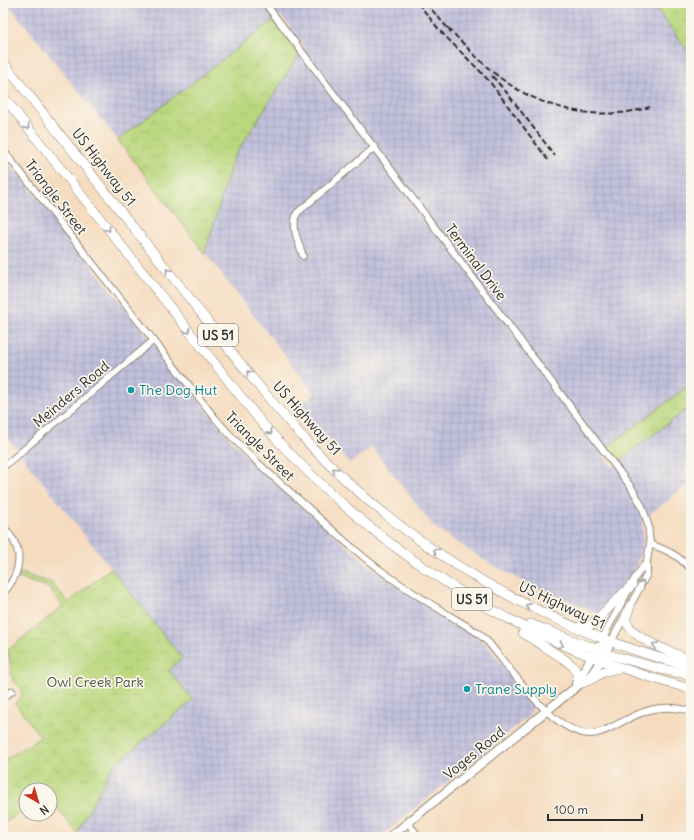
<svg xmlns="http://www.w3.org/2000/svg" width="694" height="840" font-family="Delius,sans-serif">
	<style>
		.industrial { fill: url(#industrial-grid) }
		.park { fill: url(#park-crowns); stroke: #728154 }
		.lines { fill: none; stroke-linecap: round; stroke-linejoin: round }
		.street-casing { stroke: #908475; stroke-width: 8 }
		.secondary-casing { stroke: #908475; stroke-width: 10 }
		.primary-casing { stroke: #908475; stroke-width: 10 }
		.street { stroke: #fff; stroke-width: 6 }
		.secondary { stroke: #fff; stroke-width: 8 }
		.primary { stroke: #fff; stroke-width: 9 }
		.rail { stroke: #2b2b2b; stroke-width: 2; stroke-dasharray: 6 3; stroke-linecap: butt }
		.oneway { stroke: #a0a0a0 }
		.culture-dot { fill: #0f9aa8; stroke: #fbf7ec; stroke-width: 1.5 }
		.labels { text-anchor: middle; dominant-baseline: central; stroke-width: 3.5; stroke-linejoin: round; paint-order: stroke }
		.shield { fill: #fbf7ec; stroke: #696865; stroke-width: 1 }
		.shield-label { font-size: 13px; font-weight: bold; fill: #2b2b2b }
		.street-label { font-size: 14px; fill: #2b2b2b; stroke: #fbf7ec }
		.culture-label { font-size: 14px; fill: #0d838f; stroke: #fbf7ec; text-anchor: start }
		.park-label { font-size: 14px; fill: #4e5640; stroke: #fbf7ec }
	</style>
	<defs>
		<pattern id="industrial-grid" width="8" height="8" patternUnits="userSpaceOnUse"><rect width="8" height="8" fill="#c2c1dc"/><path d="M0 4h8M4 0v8" fill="none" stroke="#a7a6bd"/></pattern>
		<pattern id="park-crowns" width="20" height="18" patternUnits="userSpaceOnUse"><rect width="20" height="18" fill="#b9d77d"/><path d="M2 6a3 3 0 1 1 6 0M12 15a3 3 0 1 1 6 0" fill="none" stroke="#9fb96c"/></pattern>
	</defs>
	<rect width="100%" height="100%" fill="#fbf7ec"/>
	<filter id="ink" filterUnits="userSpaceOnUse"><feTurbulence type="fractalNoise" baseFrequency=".025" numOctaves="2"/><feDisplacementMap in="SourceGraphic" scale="8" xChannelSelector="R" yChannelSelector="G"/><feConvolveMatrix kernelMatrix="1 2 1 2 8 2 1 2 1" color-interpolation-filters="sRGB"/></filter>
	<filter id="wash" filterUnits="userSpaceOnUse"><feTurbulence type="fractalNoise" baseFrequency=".012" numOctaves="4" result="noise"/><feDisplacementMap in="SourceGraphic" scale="16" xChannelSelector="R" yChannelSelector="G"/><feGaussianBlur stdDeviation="0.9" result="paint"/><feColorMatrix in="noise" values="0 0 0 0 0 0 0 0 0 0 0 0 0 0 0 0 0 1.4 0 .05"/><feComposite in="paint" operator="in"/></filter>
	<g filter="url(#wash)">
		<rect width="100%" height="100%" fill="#f5dcbf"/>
		<!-- industrial -->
		<g class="industrial">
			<path d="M7 3H652L691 55V384L601 452 612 467 689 407 691 410V490L687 485 642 520 643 544 636 566 626 585 601 614 528 584 487 562 434 527 372 447 350 463 299 406 315 394 205 253 233 159 304 46 281 15 118 140Z"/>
			<path d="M3 156 25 182 226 434 248 459 366 563 394 584 479 638 486 644 528 696 532 704V709L531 712 527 717 380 837H80L77 833 112 767 193 700 169 670 182 658 3 432Z"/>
		</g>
		<!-- park -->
		<g class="park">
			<path d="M652 3H691V55Z"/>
			<path d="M274 20 300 53 233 159 205 253 118 140Z"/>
			<path d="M691 384V410L689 407 618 462 607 447Z"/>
			<path d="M111 568 182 658 169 670 193 700 112 767 77 833 50 799V790H26V808L3 824V761L41 737 15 703 21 698C23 691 21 684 13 682L8 650 63 606 48 587 18 578 20 573 52 583 68 603Z"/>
		</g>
	</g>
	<g filter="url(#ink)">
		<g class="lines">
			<!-- street casing -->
			<g class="street-casing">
				<g id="street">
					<path d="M265 3 631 487 642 506 648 524 650 544 647 561V574L611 642"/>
					<path d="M3 150 215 418C242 450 273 477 305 505 330 528 355 552 383 572 414 595 446 613 478 633L487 641C511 668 552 734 591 734 600 734 608 729 616 725 644 710 659 703 691 711"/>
					<path d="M303 256C298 241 291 228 297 213L375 147"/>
					<path d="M3 467 154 340"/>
					<path d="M3 526C7 531 11 536 14 541 24 559 16 580 3 593"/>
					<path d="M650 544C669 551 676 554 691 569"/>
					<path d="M602 639 635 578 647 561"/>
					<path d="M3 698 12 691"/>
					<path d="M408 823 419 837"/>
				</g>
			</g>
			<!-- secondary casing -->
			<g class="secondary-casing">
				<g id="secondary">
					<path d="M576 683 595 652"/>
					<path d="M390 837 591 675 601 661 611 642"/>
				</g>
			</g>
			<!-- primary casing -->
			<g class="primary-casing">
				<g id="primary">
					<path d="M3 62C60 135 118 208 175 280 220 337 263 395 313 448 415 555 549 629 691 667"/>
					<path d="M3 96 261 422C378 555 519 644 691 689"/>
					<path d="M630 606C629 610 626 615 626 618 626 638 676 654 691 660"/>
					<path d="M530 624 588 646 598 648 611 642"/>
					<path d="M576 628 587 627 593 623 632 585"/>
					<path d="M523 633 564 659 574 667 578 678"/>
					<path d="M593 657 611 655 661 669 691 675"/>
					<path d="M582 683 592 679 605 671 619 668"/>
				</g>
			</g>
			<!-- street -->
			<use href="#street" class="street"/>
			<!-- secondary -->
			<use href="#secondary" class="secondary"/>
			<!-- primary -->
			<use href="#primary" class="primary"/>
			<!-- rail -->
			<g class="rail">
				<path d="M418 3 440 31 479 70 490 82 548 160"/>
				<path d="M426 3 451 32"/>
				<path d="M448 28C468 48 488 71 512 86 553 112 604 121 650 107"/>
				<path d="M492 76 507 93 555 156"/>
			</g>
		</g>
		<!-- one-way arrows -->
		<defs><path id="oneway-chevron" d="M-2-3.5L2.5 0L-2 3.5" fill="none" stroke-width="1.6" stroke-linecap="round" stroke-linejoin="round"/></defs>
		<g class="oneway">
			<use href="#oneway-chevron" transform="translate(27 127) rotate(52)"/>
			<use href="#oneway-chevron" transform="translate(108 229) rotate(52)"/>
			<use href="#oneway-chevron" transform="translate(168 271) rotate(-128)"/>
			<use href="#oneway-chevron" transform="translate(188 331) rotate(52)"/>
			<use href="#oneway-chevron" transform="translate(249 373) rotate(-128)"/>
			<use href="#oneway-chevron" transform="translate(270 432) rotate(49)"/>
			<use href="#oneway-chevron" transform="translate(335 470) rotate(-136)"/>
			<use href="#oneway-chevron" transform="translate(436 551) rotate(-145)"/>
			<use href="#oneway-chevron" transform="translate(642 583) rotate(-63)"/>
			<use href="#oneway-chevron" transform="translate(528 606) rotate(-154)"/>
			<use href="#oneway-chevron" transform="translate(561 645) rotate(23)"/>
			<use href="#oneway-chevron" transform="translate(655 645) rotate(-155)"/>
		</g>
	</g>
	<!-- markers -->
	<g class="culture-dot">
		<circle cx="131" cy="390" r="4"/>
		<circle cx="467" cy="689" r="4"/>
	</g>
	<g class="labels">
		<!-- shield labels -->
		<g class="shield">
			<rect x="198" y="324" width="40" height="22" rx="3"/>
			<rect x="452" y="588" width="40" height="22" rx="3"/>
		</g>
		<g class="shield-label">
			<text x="218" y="335">US 51</text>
			<text x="472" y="599">US 51</text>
		</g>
		<!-- street labels -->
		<g class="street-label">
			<text transform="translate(104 167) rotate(52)">US Highway 51</text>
			<text transform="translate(56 197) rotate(52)">Triangle Street</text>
			<text transform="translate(476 262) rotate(53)">Terminal Drive</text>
			<text transform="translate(71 394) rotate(-40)">Meinders Road</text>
			<text transform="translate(307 418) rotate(48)">US Highway 51</text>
			<text transform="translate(260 446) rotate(45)">Triangle Street</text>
			<text transform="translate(562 605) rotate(25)">US Highway 51</text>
			<text transform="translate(474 753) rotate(-39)">Voges Road</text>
		</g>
		<!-- culture labels -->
		<g class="culture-label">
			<text x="139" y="390">The Dog Hut</text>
			<text x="475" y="689">Trane Supply</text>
		</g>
		<!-- park labels -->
		<g class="park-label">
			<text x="95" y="682">Owl Creek Park</text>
		</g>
	</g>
	<!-- margin -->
	<rect width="694" height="840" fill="none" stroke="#fbf7ec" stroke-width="16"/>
	<!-- north arrow -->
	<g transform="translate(38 802) rotate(142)"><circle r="19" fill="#fbf7ec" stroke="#a8a59f"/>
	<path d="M0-3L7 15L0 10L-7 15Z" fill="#c8321e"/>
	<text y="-6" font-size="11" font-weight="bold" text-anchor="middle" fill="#2b2b2b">N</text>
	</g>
	<!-- scale -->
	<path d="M548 814v6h94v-6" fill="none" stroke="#2b2b2b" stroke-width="2"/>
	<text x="554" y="814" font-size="12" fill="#2b2b2b" stroke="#fbf7ec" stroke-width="3" paint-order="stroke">100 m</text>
</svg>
